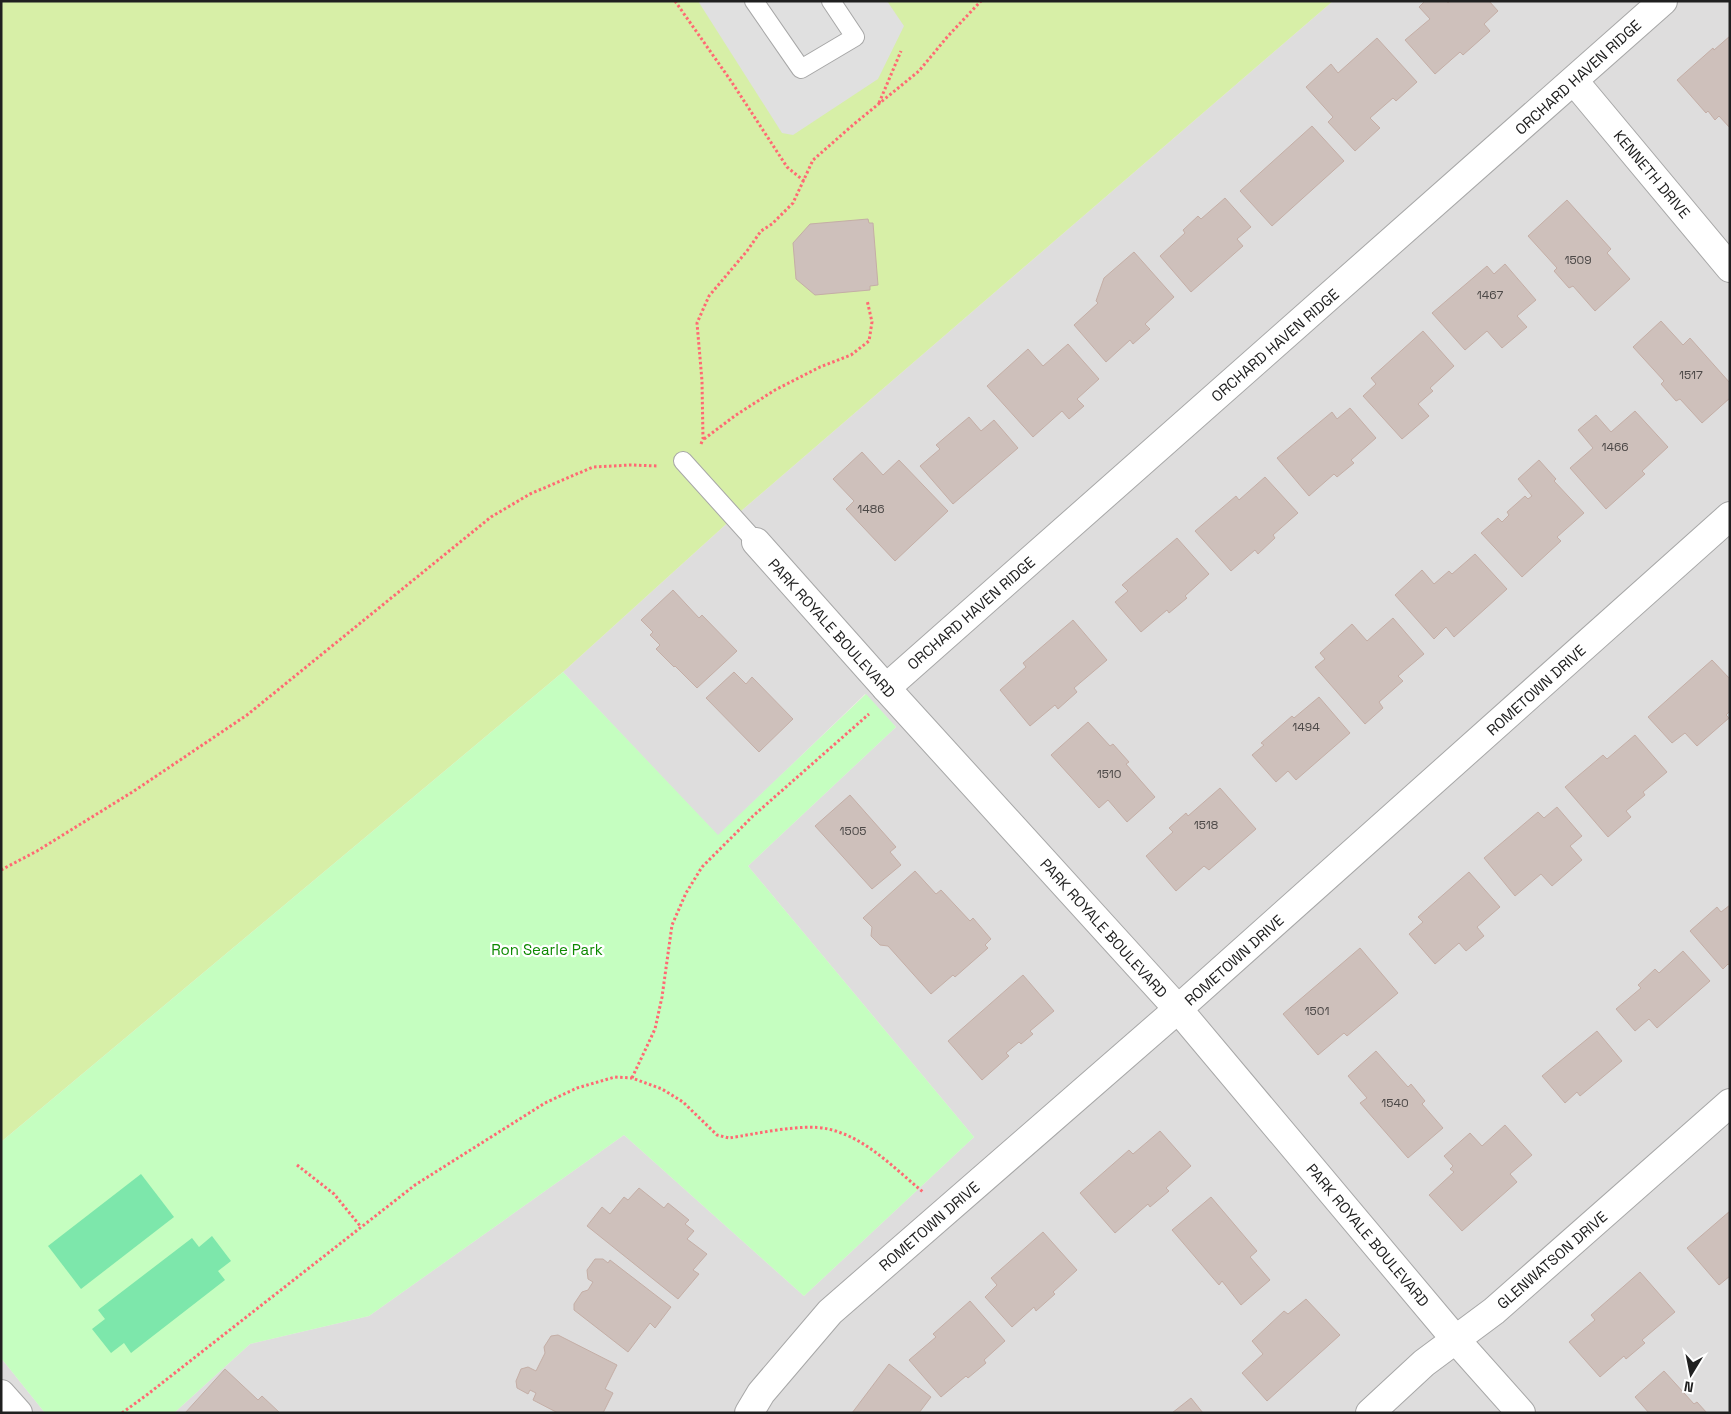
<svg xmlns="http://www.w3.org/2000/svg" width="1731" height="1414" font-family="'Space Grotesk',sans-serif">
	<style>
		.residential { fill: #dedddd }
		.grass { fill: #d7efa7 }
		.park { fill: #c5fec0 }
		.pitch { fill: #7de7ab }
		.parking { fill: #e0e0e0 }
		.building { fill: #cec0bb; stroke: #c4aea6 }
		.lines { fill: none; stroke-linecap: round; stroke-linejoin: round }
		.service-casing { stroke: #a7a7a7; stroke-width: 20 }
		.minor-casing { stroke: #a7a7a7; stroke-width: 30 }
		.path { stroke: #ff6973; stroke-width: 3; stroke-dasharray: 2.5 2.5; stroke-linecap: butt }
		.service { stroke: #fff; stroke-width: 18 }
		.minor { stroke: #fff; stroke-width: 28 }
		.labels { text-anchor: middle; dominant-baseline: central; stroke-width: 4.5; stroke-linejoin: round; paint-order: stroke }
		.number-label { font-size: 12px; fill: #4c4847 }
		.street-label { font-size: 15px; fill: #202020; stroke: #fff }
		.park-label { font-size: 15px; fill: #0e8a02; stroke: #fff }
	</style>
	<rect width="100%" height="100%" fill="#f1ebe5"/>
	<!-- residential -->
	<g class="residential">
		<path d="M1333 1H1730V1413H174L250 1344 369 1316 624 1135 804 1296 974 1137 748 866 896 727 865 694 718 836 563 672 734 517Z"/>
		<path d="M1 1358 45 1413H1Z"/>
	</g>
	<!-- grass -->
	<path class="grass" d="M1 1H1333L734 517 563 672 1 1142Z"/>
	<!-- park -->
	<path class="park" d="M563 672 718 835 866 694 896 727 748 866 974 1137 804 1296 624 1135 369 1316 250 1344 174 1413H45L1 1358V1142Z"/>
	<!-- pitch -->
	<g class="pitch">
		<path d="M141 1174 174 1217 81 1289 48 1246Z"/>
		<path d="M212 1236 231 1261 218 1271 225 1280 131 1353 124 1343 111 1353 92 1329 105 1319 98 1310 192 1238 199 1247Z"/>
	</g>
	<!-- parking -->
	<path class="parking" d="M698 1H887L904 26 878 79 793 135 782 133Z"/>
	<!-- building -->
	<g class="building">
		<path d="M1425 1H1446L1448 3 1450 1H1489L1498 11 1484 24 1490 31 1463 55 1460 52 1435 74 1405 40 1430 19 1419 7Z"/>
		<path d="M1730 36V128L1719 116 1715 120 1708 111 1706 113 1677 80 1713 48 1714 50Z"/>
		<path d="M1377 38 1417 82 1396 101 1393 98 1370 118 1380 128 1355 151 1328 122 1333 117 1306 87 1331 64 1338 73Z"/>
		<path d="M1312 126 1344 161 1272 226 1240 191Z"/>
		<path d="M1225 198 1251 227 1237 239 1243 246 1191 292 1160 256 1185 233 1183 230 1198 216 1201 219Z"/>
		<path d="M1567 200 1611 249 1607 253 1630 279 1595 311 1573 286 1569 288 1554 271 1557 268 1528 236Z"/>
		<path d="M868 219 869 223H873L878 285 870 286V290L815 295 796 279 793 243 810 224Z"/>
		<path d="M1134 252 1174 297 1145 324 1150 329 1133 344 1130 340 1106 362 1074 325 1098 303 1096 301 1104 278Z"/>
		<path d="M1505 264 1536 300 1517 316 1527 327 1502 348 1487 331 1465 350 1432 313 1487 266 1494 274Z"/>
		<path d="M1661 321 1683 345 1690 338 1730 383V398L1702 423 1680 399 1676 401 1661 384 1664 381 1633 347Z"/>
		<path d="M1423 331 1454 366 1430 388 1433 391 1418 404 1429 416 1402 439 1363 396 1376 384 1371 378Z"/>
		<path d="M1068 344 1099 379 1077 399 1084 406 1069 419 1062 411 1033 437 987 386 1028 349 1043 366Z"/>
		<path d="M1350 408 1376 438 1351 460 1354 463 1337 477 1334 474 1309 496 1277 458 1332 412 1337 419Z"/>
		<path d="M1635 411 1668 447 1642 471 1645 474 1606 509 1570 468 1593 448 1578 430 1596 415 1611 432Z"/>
		<path d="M969 417 981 431 994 420 1018 448 953 504 920 466 940 449 936 445Z"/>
		<path d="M862 452 883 475 899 460 948 511 895 561 846 509 854 501 833 479Z"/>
		<path d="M1539 460 1556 479 1554 481 1584 513 1557 537 1561 541 1522 577 1481 533 1498 518 1502 522 1509 515 1507 512 1525 496 1528 499 1532 496 1518 479Z"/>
		<path d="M1265 477 1298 513 1273 535 1275 538 1258 554 1255 550 1231 571 1195 531 1236 496 1239 500Z"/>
		<path d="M1177 538 1209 574 1185 596 1187 598 1169 613 1167 610 1141 632 1115 602 1128 591 1122 585Z"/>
		<path d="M1475 554 1507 589 1454 637 1446 627 1434 639 1395 595 1422 570 1434 584 1449 571 1452 574Z"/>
		<path d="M673 590 699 618 702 615 737 651 697 688 675 666 674 667 656 649 660 645 650 635 653 632 641 620Z"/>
		<path d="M1393 618 1424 654 1398 676 1403 681 1379 702 1383 708 1365 724 1315 667 1325 659 1320 653 1352 624 1367 641Z"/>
		<path d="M1073 620 1107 660 1074 688 1077 692 1058 709 1055 705 1030 726 1000 690 1026 667 1023 663Z"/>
		<path d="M1712 660 1730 679V711L1726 715 1729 718 1697 746 1685 733 1672 743 1648 717Z"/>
		<path d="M734 672 746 684 752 677 793 719 759 752 706 698Z"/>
		<path d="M1319 697 1350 733 1296 780 1288 771 1276 782 1252 755 1264 745 1261 743 1292 716 1294 718Z"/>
		<path d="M1088 722 1110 746 1113 744 1129 762 1126 764 1155 797 1127 822 1108 800 1099 808 1051 755Z"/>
		<path d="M1635 735 1667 772 1643 792 1645 795 1626 811 1631 817 1608 837 1565 787 1603 755 1607 759Z"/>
		<path d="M1220 788 1256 829 1209 870 1204 866 1176 891 1146 856 1173 832 1169 828 1186 813 1188 816Z"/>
		<path d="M850 795 896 847 890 852 901 865 872 889 815 826Z"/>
		<path d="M1557 807 1582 836 1570 846 1582 860 1552 886 1541 874 1515 896 1484 858 1538 812 1544 818Z"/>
		<path d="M915 871 936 894 941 890 970 921 973 918 991 939 985 945 988 948 955 977 953 975 931 994 888 946 880 945 871 936 872 927 863 918Z"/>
		<path d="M1469 872 1500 907 1477 927 1484 936 1466 951 1459 943 1435 964 1409 934 1423 922 1418 917Z"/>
		<path d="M1730 905V965L1728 964 1723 969 1690 931 1717 907 1721 912Z"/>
		<path d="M1360 948 1398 993 1347 1036 1344 1033 1318 1055 1283 1014Z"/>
		<path d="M1683 951 1710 981 1657 1028 1649 1019 1635 1031 1616 1009 1641 988 1638 985 1655 969 1659 973Z"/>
		<path d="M1023 975 1054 1011 1030 1031 1033 1034 1021 1044 1019 1042 1006 1053 1009 1056 982 1080 948 1041Z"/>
		<path d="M1597 1031 1622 1061 1580 1096 1577 1092 1565 1103 1542 1076Z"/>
		<path d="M1376 1051 1408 1087 1411 1084 1425 1101 1422 1104 1443 1128 1408 1158 1360 1103 1367 1098 1348 1076Z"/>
		<path d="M1505 1125 1532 1155 1510 1174 1517 1182 1462 1231 1429 1195 1454 1172 1450 1169 1453 1166 1444 1156 1470 1133 1482 1146Z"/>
		<path d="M1160 1131 1191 1166 1166 1188 1169 1191 1150 1207 1148 1204 1115 1233 1080 1193 1129 1150 1133 1154Z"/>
		<path d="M639 1188 664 1208 668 1203 689 1220 685 1224 694 1231 687 1239 707 1254 693 1270 699 1274 678 1299 587 1226 602 1207 610 1214 624 1197 628 1200Z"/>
		<path d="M1211 1197 1257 1251 1250 1257 1270 1280 1241 1305 1222 1281 1219 1285 1172 1230Z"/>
		<path d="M1730 1211V1276L1719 1285 1687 1248Z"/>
		<path d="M1043 1232 1077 1270 1053 1292 1055 1294 1036 1311 1034 1307 1012 1327 985 1297 997 1285 991 1278Z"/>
		<path d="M595 1259H603L608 1263 610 1260 671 1307 655 1328 650 1323 628 1352 574 1310V1304L582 1292 588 1290 593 1282 588 1279 587 1270Z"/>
		<path d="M1640 1272 1675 1312 1642 1340 1645 1343 1626 1359 1624 1356 1600 1377 1569 1342 1595 1320 1591 1315Z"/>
		<path d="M1306 1299 1340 1335 1267 1401 1242 1373 1263 1354 1252 1341 1284 1311 1288 1314Z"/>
		<path d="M970 1301 1005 1341 984 1360 986 1363 968 1378 966 1376 941 1397 909 1360 936 1337 933 1334Z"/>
		<path d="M558 1335 617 1365 605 1389 613 1393 603 1413H558L533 1400 536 1393 530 1390 528 1394 517 1388 516 1381 521 1369 528 1367 536 1371 545 1353 544 1347 551 1336Z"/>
		<path d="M889 1364 931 1397 919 1413H852Z"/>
		<path d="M225 1369 258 1400 262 1396 280 1413H185Z"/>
		<path d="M1664 1371 1694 1404 1697 1402 1707 1413H1649L1635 1397Z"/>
		<path d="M1191 1398 1203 1413H1172Z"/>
	</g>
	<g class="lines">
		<!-- service casing -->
		<g class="service-casing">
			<g id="service">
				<path d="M754 1 801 69 855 37 831 1"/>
				<path d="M683 461 756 542"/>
			</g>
		</g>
		<!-- minor casing -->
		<g class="minor-casing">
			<g id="minor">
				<path d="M1574 81 1730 268"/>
				<path d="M756 542 886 688 1178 1009 1456 1340 1521 1413"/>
				<path d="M886 688 1663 1"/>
				<path d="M1 1394 18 1413"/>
				<path d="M749 1413 761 1393 830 1312 1178 1009 1730 516"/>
				<path d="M1370 1413 1424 1363 1494 1311 1730 1103"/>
			</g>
		</g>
		<!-- path -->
		<g class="path">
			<path d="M675 1 731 81 787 167 804 181"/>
			<path d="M879 103 901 51"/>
			<path d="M704 439 736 415 775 390 820 367 851 355 869 341 872 322 867 300"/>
			<path d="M701 444 703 439 702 381 697 323 709 296 747 251 761 231 772 224 793 203 813 160 854 124 919 71 948 36 981 1"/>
			<path d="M1 870 37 851 134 791 247 715 491 517 530 494 593 467 631 465 658 466"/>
			<path d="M632 1078 655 1029 662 997 672 925 686 893 702 867 753 816 869 714"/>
			<path d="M297 1165 334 1194 361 1227"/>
			<path d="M122 1413 148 1394 415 1185 545 1103 577 1088 615 1077 632 1078 662 1089 683 1102 717 1135 729 1138C756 1134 802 1123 828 1129 865 1137 894 1168 923 1192"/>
		</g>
		<!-- service -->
		<use href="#service" class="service"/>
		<!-- minor -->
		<use href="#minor" class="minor"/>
	</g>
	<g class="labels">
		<!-- number labels -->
		<g class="number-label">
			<text x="1578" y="260">1509</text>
			<text x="1490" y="295">1467</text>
			<text x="1691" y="375">1517</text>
			<text x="1615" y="447">1466</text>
			<text x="871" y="509">1486</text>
			<text x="1306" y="727">1494</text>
			<text x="1109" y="774">1510</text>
			<text x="1206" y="825">1518</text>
			<text x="853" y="831">1505</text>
			<text x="1317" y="1011">1501</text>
			<text x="1395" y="1103">1540</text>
		</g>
		<!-- street labels -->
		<g class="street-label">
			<text transform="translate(1578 77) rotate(-42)">ORCHARD HAVEN RIDGE</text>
			<text transform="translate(1652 174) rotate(50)">KENNETH DRIVE</text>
			<text transform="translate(1275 345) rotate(-41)">ORCHARD HAVEN RIDGE</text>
			<text transform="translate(971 613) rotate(-41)">ORCHARD HAVEN RIDGE</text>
			<text transform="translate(832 628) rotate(48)">PARK ROYALE BOULEVARD</text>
			<text transform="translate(1536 690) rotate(-42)">ROMETOWN DRIVE</text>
			<text transform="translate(1104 928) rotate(48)">PARK ROYALE BOULEVARD</text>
			<text transform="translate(1234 960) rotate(-42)">ROMETOWN DRIVE</text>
			<text transform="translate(929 1226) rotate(-41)">ROMETOWN DRIVE</text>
			<text transform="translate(1368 1235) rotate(50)">PARK ROYALE BOULEVARD</text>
			<text transform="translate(1552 1260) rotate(-41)">GLENWATSON DRIVE</text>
		</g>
		<!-- park labels -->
		<g class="park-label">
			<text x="547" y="949">Ron Searle Park</text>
		</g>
	</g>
	<!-- border -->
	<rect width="1731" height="1414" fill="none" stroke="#202020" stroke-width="5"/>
	<!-- north arrow -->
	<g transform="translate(1691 1374) rotate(190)" stroke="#ffffff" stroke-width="4" paint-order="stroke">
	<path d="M0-4L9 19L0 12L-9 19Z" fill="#202020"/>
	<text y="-8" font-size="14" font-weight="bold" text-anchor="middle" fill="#202020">N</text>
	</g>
</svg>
